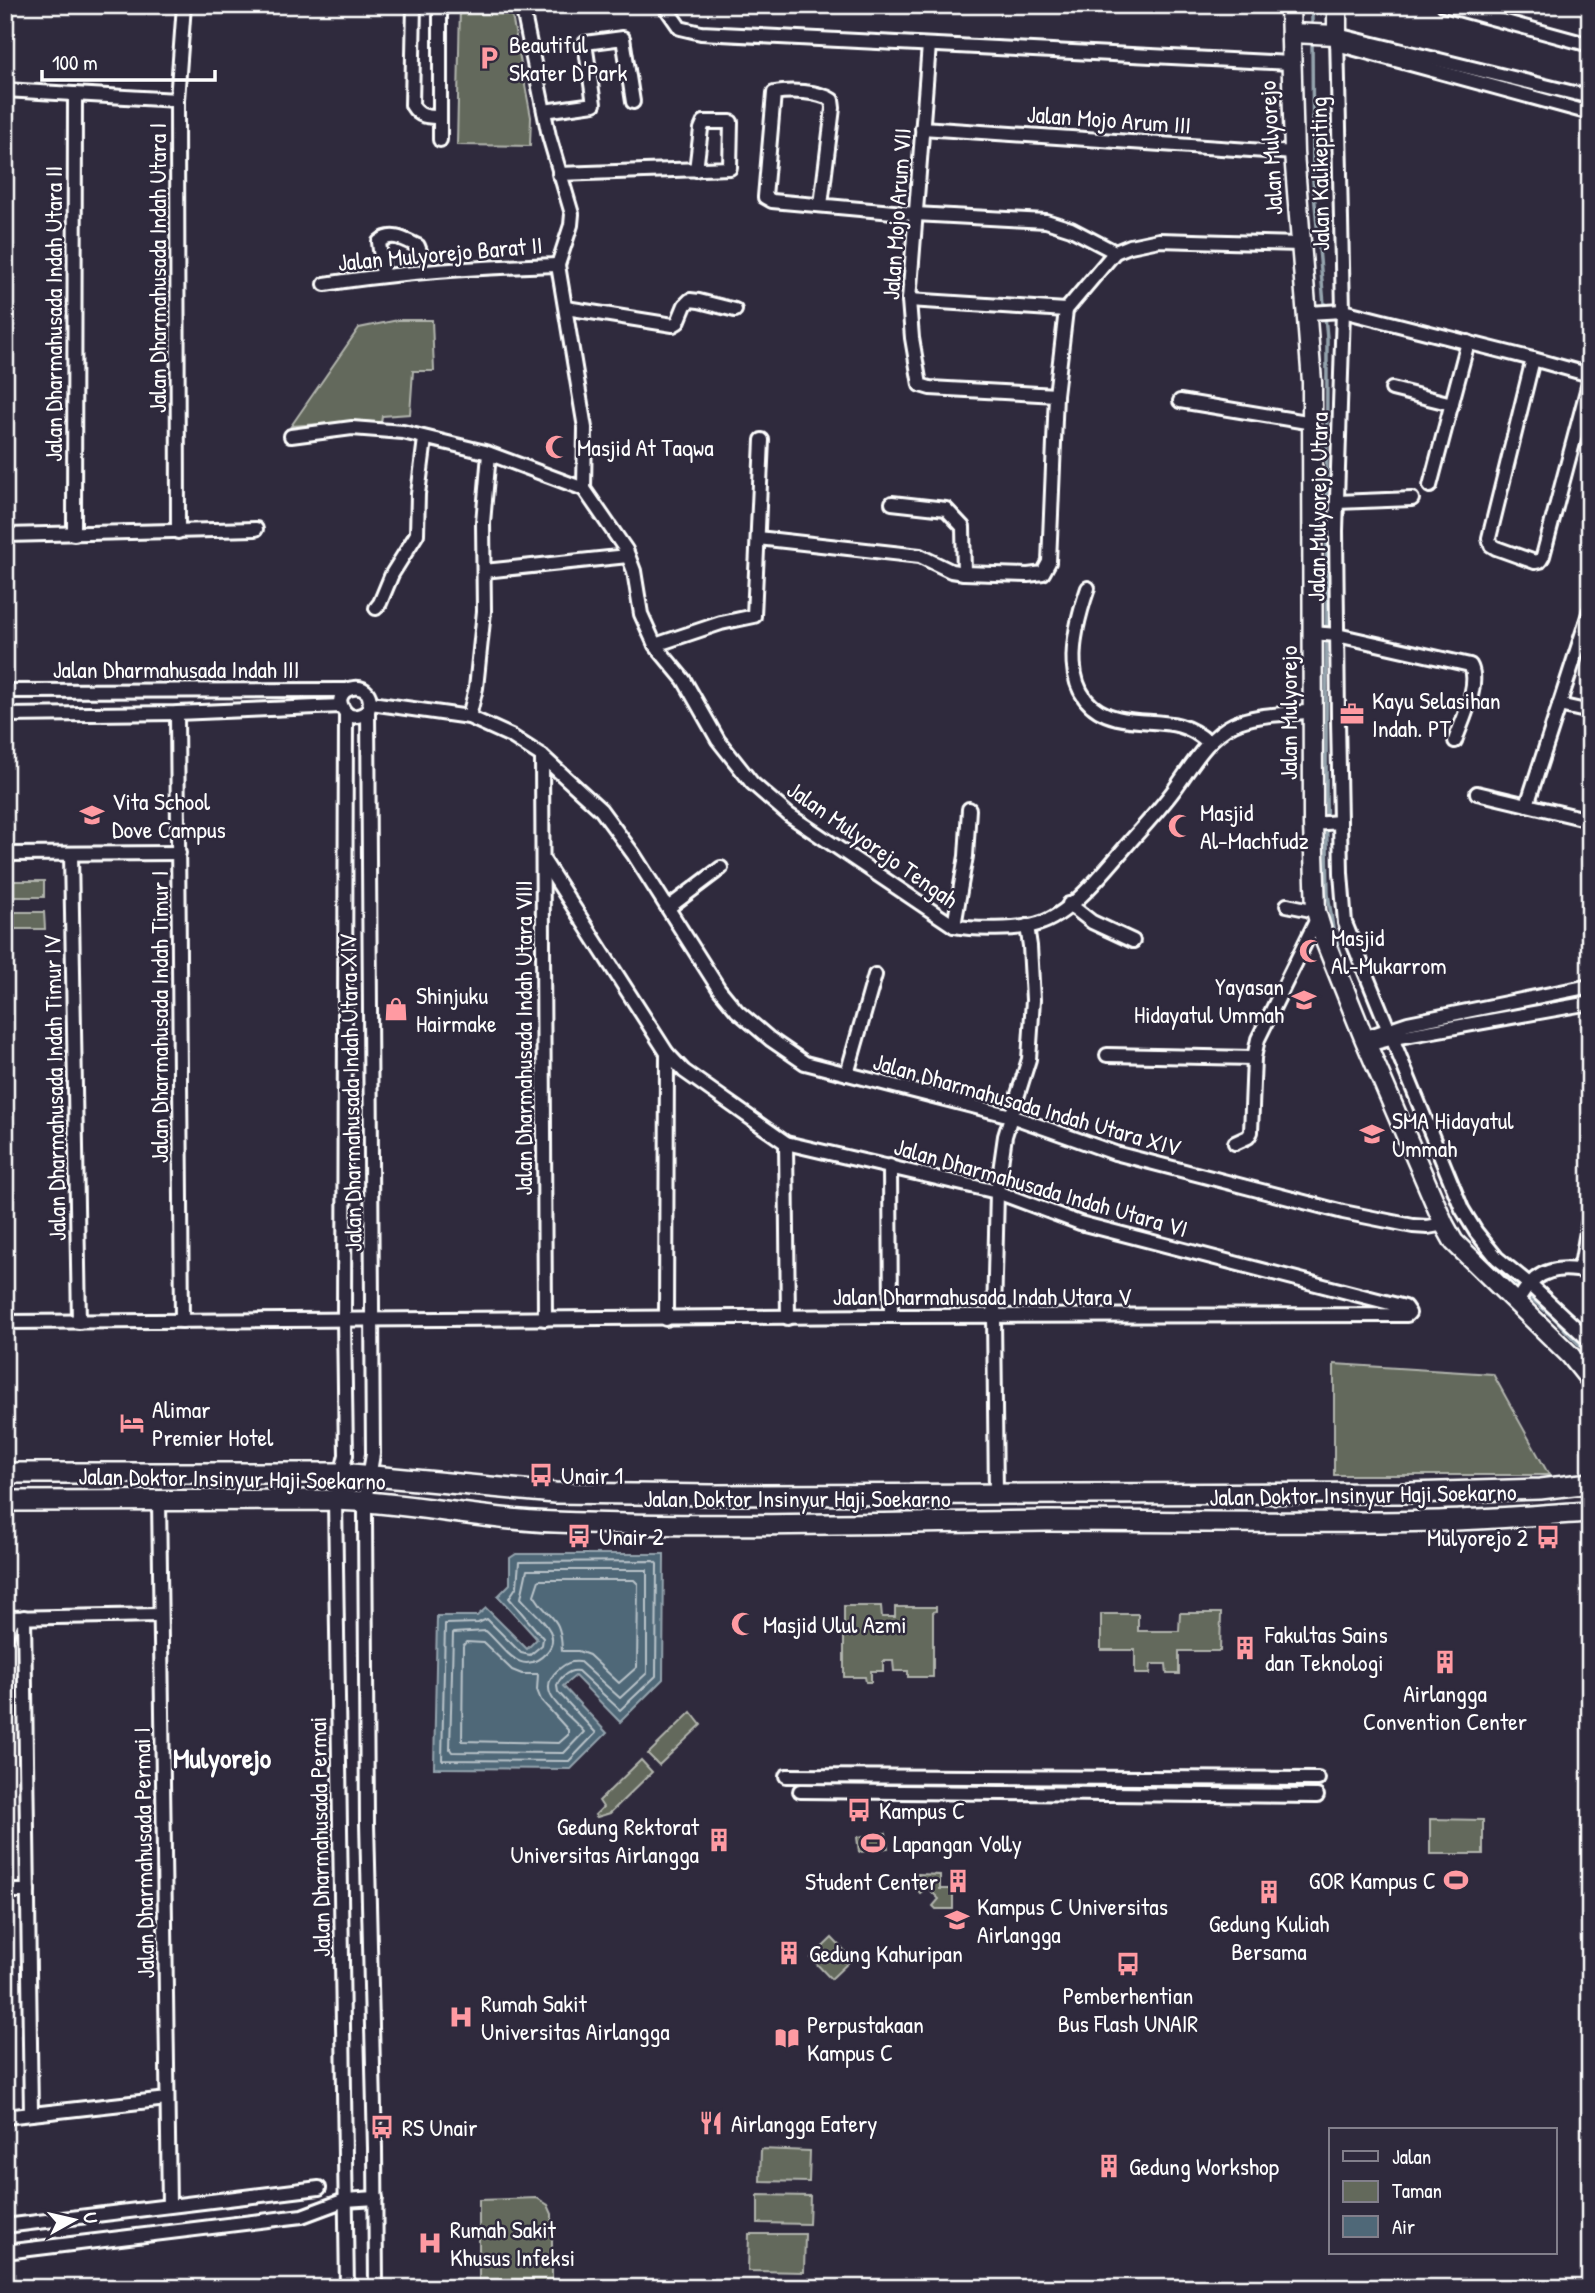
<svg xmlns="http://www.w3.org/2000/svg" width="1595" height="2293" font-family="'Patrick Hand',sans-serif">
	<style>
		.green { fill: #63695b; stroke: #b1b4ad; stroke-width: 2 }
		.water { fill: #4f6878; stroke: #95a4ae; stroke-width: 2 }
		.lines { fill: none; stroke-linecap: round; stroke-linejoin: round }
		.shore { stroke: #b9c3c9; stroke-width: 2 }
		.stream { stroke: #95a4ae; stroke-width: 3.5 }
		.street-casing { stroke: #fff; stroke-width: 18 }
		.secondary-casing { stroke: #fff; stroke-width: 23 }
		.primary-casing { stroke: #fff; stroke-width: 24 }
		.street { stroke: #2f2a3d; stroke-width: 12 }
		.secondary { stroke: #2f2a3d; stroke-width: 18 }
		.primary { stroke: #2f2a3d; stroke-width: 19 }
		.labels { text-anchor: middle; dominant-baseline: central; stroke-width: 5; stroke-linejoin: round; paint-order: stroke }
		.poi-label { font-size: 24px; fill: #fff; stroke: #2f2a3d; text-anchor: start }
		.street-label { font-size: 24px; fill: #fff; stroke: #2f2a3d }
		.quarter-label { font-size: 28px; font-weight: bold; fill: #fff; stroke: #2f2a3d }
	</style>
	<rect width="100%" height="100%" fill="#2f2a3d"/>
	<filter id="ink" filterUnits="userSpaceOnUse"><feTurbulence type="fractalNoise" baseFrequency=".0143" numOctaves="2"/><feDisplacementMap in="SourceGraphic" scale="14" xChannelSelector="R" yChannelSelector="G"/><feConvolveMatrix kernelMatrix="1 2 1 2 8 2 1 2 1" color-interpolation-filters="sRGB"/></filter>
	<g filter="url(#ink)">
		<!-- green -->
		<g class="green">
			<path d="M460 5H510L531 117 530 146 457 145Z"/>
			<path d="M398 320H432L434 371H413L410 414 382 416 381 423 362 421 291 426 359 328Z"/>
			<rect x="5" y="881" width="39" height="16"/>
			<path d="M5 912H44L45 929H5Z"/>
			<path d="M1334 1364 1493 1374 1549 1475H1334Z"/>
			<path d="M881 1606 882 1617H895V1607H936V1611L933 1612V1677H908V1671H894L893 1661H883V1671H871V1682H866L865 1677H844V1606Z"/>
			<path d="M1180 1613H1221L1220 1651H1179V1674H1167L1166 1664H1151L1150 1674H1135V1650H1101V1614H1138V1631H1179Z"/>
			<path d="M691 1712 701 1725 659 1765 648 1754Z"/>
			<path d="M641 1760 652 1772 610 1813 597 1817 595 1815 603 1807 599 1801Z"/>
			<path d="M1430 1819 1483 1820V1854H1430Z"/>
			<path d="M886 1833 888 1848 859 1852 857 1837Z"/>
			<path d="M918 1874 940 1875V1889H953V1909H936L933 1906 939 1899 927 1887 920 1893 917 1889Z"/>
			<path d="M832 1938 852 1959 831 1979 811 1958Z"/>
			<path d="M761 2149 810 2151 809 2182 760 2181Z"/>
			<path d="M758 2195 810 2196 809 2224 758 2223Z"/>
			<path d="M537 2198 548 2205 552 2214V2285H479V2200Z"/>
			<path d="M749 2234H805L804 2272 748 2271Z"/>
		</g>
		<!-- water -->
		<path class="water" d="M516 1554H664L663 1679 620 1722 575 1676 563 1686 607 1733 571 1769 434 1768 437 1616H477L486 1608 527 1649 537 1639 498 1596 510 1584V1558Z"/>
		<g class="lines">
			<!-- shore -->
			<g class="shore">
				<path d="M654 1561 657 1564 656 1676 620 1710 578 1671C569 1669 559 1678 557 1686L558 1692 596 1733 569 1761 442 1760 445 1624 478 1623 487 1619 521 1653 530 1655 542 1645 543 1638 509 1598 517 1586 519 1562Z"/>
				<path d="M527 1570H647V1673L620 1698 580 1662C571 1661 566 1663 559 1669 531 1693 568 1712 584 1732L564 1753 452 1752 450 1749 453 1633 486 1631C505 1648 521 1680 547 1652 552 1646 554 1639 550 1631 544 1619 530 1609 521 1598Z"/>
				<path d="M634 1580 638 1584 637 1667 619 1683 589 1655 578 1651H562C561 1613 550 1622 534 1595L539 1580Z"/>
				<path d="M466 1642 484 1643 512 1670 522 1674H538L537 1690 541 1700 568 1730V1735L559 1743 462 1741 463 1646Z"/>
			</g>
			<!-- stream -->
			<g class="stream">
				<path d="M1312 5V28"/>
				<path d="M1312 39 1313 181 1327 338 1326 796 1328 894 1333 928 1347 973"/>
				<path d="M1444 1203 1461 1236 1476 1251"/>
				<path d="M1489 1264 1521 1290"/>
				<path d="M1527 1295 1555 1319 1590 1356"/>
			</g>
			<!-- street casing -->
			<g class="street-casing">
				<g id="street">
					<path d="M414 5 412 105C419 117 427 117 440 117"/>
					<path d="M440 5V140"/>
					<path d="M522 5 549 136 572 214 571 225 558 265 585 428 584 489"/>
					<path d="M664 5 680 28 701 33 1290 63"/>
					<path d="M1444 5 1590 45"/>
					<path d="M1337 44 1590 113"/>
					<path d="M929 45 909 300 912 338 920 385 930 388 1056 395"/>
					<path d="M5 90 177 100"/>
					<path d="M1590 97 1337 35 1343 311 1336 531 1338 719 1341 873 1345 923 1462 1209 1476 1232 1497 1258 1529 1284 1590 1341"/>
					<path d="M544 111 594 104 585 43 623 38 633 102"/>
					<path d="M922 128 1294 153"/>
					<path d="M559 174 730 168 731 122H704L701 129 696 170"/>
					<path d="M821 205 833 108 832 100C818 91 790 90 774 93L765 197 772 201 915 214 1046 221 1071 229 1115 252 1130 246 1159 240 1301 244"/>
					<path d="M383 275 379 242C392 231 405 240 418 246L421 254"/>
					<path d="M325 284C402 272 480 267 558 265"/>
					<path d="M909 300 1066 310"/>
					<path d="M566 308 673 325 678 322 685 305 690 300 699 301 735 310"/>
					<path d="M1308 313 1343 311 1533 359 1590 375"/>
					<path d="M1533 359 1489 538 1491 545 1496 548 1535 562 1540 561 1543 556 1590 379"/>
					<path d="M1392 389 1452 404"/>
					<path d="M1180 401 1313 423"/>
					<path d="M291 436 352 428 403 432 485 452 584 489"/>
					<path d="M1430 486 1468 342"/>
					<path d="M584 489 626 550 634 571 641 614 655 645 684 680 718 740 752 783 789 815 954 926C973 930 1019 930 1038 924 1071 915 1107 868 1129 843 1144 826 1160 809 1174 790 1191 767 1207 737 1234 724 1257 713 1288 715 1313 711"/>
					<path d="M1337 502 1412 499"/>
					<path d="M892 503 946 509 963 527 964 573"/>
					<path d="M178 532 177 100 184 5"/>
					<path d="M74 534 75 94"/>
					<path d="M5 535 256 529"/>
					<path d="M758 538 920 556 951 571 964 573 1028 575 1043 573 1049 562 1056 395 1066 310 1115 252"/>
					<path d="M484 571 628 556"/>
					<path d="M1088 588C1073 631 1055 703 1117 718 1152 726 1180 715 1209 743"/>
					<path d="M376 608 380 603 392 574 417 534 418 494 425 439"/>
					<path d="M1312 633 1337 635 1470 665C1481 683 1462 721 1455 741"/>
					<path d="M655 645 721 623 754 616 762 440"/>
					<path d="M5 691 346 690"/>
					<path d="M371 703 469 717 511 736 542 756 601 810 634 855 719 989 737 1011 770 1039 805 1063 1011 1116 1115 1153 1343 1212 1413 1226 1428 1227 1444 1224"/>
					<path d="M1559 705 1590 712"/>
					<path d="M368 711C360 717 349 720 343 709 328 685 380 676 368 711L373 1454 365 1501V1518L367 1823 375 2148 376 2288"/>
					<path d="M177 713 182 1321"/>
					<path d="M346 713 344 1320 346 1455 335 1500 347 2288"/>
					<path d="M5 715 177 713 341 706"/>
					<path d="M469 717 476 688 484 611 483 523 489 454"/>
					<path d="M542 756 545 1319"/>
					<path d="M1477 793 1590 820"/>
					<path d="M1527 805 1590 610"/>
					<path d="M1313 824 1340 822"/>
					<path d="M5 854 179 853"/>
					<path d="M71 854 79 1322"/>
					<path d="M1069 904 1092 922 1133 941"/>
					<path d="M1287 905 1316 911"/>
					<path d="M668 908 721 868"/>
					<path d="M954 926 966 856 969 809"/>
					<path d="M1364 1038 1408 1023 1590 986"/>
					<path d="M1367 1045 1394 1038 1590 1003"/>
					<path d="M1107 1055 1254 1058"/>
					<path d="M847 1074 875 975"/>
					<path d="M786 1143 788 1318"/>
					<path d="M1235 1143 1248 1137 1251 1132 1254 1058 1258 1039 1318 917"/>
					<path d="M890 1166 891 1316"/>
					<path d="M1578 1270 1582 1260 1590 1214"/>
					<path d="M1516 1303C1521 1297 1524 1290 1530 1284 1546 1266 1568 1268 1590 1272"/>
					<path d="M666 1319 667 1053"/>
					<path d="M5 1322 891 1316 1407 1315 1409 1313 1405 1307 1080 1223 997 1192 786 1143 684 1071 667 1053 544 861"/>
					<path d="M996 1495 994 1317 997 1192 1005 1136 1029 1059 1033 1000 1030 946 1027 926"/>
					<path d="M159 1500 169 2205"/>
					<path d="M24 1617 31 2114"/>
					<path d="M5 1618 160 1615"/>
					<path d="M5 1638 13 1618"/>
					<path d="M786 1776 1318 1779"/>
					<path d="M800 1791 1317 1796"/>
					<path d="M5 1891H28"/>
					<path d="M5 2117 167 2099"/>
					<path d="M5 2226 319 2188"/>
					<path d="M5 2252 302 2216 345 2200 376 2198"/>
				</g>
			</g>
			<!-- secondary casing -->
			<g class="secondary-casing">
				<g id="secondary">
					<path d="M1290 5 1294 153 1312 382 1313 824 1316 911 1325 941 1364 1038 1444 1224 1454 1242 1570 1355 1590 1380"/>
					<path d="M1291 33 1337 35V5"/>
				</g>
			</g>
			<!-- primary casing -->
			<g class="primary-casing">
				<g id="primary">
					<path d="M5 1473H341L555 1493 712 1495 1408 1493 1540 1489 1590 1483"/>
					<path d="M5 1501 335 1500C409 1502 481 1520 555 1522 719 1528 883 1523 1047 1521 1178 1521 1308 1524 1439 1521 1489 1519 1539 1515 1590 1512"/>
				</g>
			</g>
			<!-- street -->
			<use href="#street" class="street"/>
			<!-- secondary -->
			<use href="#secondary" class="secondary"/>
			<!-- primary -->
			<use href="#primary" class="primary"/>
		</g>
	</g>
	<!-- icons -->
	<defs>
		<g id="parking-bare" transform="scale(1.89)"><path d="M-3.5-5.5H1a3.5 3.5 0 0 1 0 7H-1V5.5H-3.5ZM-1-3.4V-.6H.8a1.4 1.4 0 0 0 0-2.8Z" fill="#ff9aa2" stroke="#2f2a3d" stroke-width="2.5" paint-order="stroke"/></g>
		<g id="mosque-bare" transform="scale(1.89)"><path d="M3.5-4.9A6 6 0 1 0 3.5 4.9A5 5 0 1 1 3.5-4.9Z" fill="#ff9aa2" stroke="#2f2a3d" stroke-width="2.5" paint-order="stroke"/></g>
		<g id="office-bare" transform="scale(1.89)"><path d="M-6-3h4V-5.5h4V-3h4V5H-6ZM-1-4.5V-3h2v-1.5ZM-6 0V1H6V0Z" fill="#ff9aa2" stroke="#2f2a3d" stroke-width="2.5" paint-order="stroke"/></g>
		<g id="school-bare" transform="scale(1.89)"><path d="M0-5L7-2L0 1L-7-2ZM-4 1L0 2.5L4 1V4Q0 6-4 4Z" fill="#ff9aa2" stroke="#2f2a3d" stroke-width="2.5" paint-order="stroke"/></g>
		<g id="shop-bare" transform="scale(1.89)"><path d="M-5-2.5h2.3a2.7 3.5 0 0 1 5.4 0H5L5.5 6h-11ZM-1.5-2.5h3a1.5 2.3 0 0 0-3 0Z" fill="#ff9aa2" stroke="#2f2a3d" stroke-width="2.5" paint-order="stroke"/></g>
		<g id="hotel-bare" transform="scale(1.89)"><path d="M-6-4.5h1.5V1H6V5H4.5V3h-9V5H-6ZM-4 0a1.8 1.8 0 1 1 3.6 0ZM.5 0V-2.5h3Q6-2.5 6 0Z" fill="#ff9aa2" stroke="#2f2a3d" stroke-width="2.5" paint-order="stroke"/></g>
		<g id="bus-bare" transform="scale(1.89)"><path d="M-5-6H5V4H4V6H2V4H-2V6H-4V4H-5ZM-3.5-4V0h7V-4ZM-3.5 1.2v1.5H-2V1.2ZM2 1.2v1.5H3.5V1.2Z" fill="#ff9aa2" stroke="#2f2a3d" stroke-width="2.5" paint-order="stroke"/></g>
		<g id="building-bare" transform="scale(1.89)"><path d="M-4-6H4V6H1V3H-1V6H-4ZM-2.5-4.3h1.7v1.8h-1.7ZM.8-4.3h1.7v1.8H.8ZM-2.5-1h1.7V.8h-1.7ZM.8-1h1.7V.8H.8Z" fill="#ff9aa2" stroke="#2f2a3d" stroke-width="2.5" paint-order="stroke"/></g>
		<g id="stadium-bare" transform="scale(1.89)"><path d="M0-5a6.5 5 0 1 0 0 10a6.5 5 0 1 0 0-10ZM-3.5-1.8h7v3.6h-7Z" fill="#ff9aa2" stroke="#2f2a3d" stroke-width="2.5" paint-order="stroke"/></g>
		<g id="university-bare" transform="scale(1.89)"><path d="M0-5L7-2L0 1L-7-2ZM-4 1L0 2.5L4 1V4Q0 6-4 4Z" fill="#ff9aa2" stroke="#2f2a3d" stroke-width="2.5" paint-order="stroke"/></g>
		<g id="hospital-bare" transform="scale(1.89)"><path d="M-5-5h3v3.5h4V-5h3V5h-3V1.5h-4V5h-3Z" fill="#ff9aa2" stroke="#2f2a3d" stroke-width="2.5" paint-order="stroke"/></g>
		<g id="library-bare" transform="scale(1.89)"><path d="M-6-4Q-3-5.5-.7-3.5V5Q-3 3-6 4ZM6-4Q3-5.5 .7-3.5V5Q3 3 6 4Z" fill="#ff9aa2" stroke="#2f2a3d" stroke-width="2.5" paint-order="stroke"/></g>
		<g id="restaurant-bare" transform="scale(1.89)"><path d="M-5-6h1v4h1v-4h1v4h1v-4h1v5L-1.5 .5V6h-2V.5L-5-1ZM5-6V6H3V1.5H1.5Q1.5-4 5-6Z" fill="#ff9aa2" stroke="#2f2a3d" stroke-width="2.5" paint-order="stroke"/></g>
	</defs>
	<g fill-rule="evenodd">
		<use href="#parking-bare" x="489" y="58"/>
		<use href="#mosque-bare" x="557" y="447"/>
		<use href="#office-bare" x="1352" y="714"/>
		<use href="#school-bare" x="92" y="815"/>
		<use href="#mosque-bare" x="1180" y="826"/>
		<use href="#mosque-bare" x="1311" y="951"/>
		<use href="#school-bare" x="1304" y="1000"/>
		<use href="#shop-bare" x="396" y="1009"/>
		<use href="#school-bare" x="1372" y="1134"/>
		<use href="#hotel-bare" x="132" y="1423"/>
		<use href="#bus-bare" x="541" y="1475"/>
		<use href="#bus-bare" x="579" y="1536"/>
		<use href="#bus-bare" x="1548" y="1537"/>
		<use href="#mosque-bare" x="743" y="1624"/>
		<use href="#building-bare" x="1245" y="1648"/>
		<use href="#building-bare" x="1445" y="1662"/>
		<use href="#bus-bare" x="859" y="1810"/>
		<use href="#building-bare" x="719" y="1840"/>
		<use href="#stadium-bare" x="873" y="1843"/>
		<use href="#stadium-bare" x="1456" y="1880"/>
		<use href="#building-bare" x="958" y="1881"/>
		<use href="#building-bare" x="1269" y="1892"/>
		<use href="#university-bare" x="957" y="1920"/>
		<use href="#building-bare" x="789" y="1953"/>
		<use href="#bus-bare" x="1128" y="1964"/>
		<use href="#hospital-bare" x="461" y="2017"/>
		<use href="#library-bare" x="787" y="2038"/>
		<use href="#restaurant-bare" x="711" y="2123"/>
		<use href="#bus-bare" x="382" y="2127"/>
		<use href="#building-bare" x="1109" y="2166"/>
		<use href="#hospital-bare" x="430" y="2243"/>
	</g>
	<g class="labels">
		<!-- poi labels -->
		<g class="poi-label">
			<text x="509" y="44">Beautiful<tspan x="509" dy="28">Skater D'Park</tspan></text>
			<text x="577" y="447">Masjid At Taqwa</text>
			<text x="1372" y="700">Kayu Selasihan<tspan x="1372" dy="28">Indah. PT</tspan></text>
			<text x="112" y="801">Vita School<tspan x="112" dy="28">Dove Campus</tspan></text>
			<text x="1200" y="812">Masjid<tspan x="1200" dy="28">Al-Machfudz</tspan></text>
			<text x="1331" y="937">Masjid<tspan x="1331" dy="28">Al-Mukarrom</tspan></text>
			<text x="1284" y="986" text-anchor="end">Yayasan<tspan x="1284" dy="28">Hidayatul Ummah</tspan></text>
			<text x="416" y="995">Shinjuku<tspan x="416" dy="28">Hairmake</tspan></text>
			<text x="1392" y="1120">SMA Hidayatul<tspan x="1392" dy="28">Ummah</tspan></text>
			<text x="152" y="1409">Alimar<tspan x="152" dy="28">Premier Hotel</tspan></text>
			<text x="561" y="1475">Unair 1</text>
			<text x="599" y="1536">Unair 2</text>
			<text x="1528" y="1537" text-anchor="end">Mulyorejo 2</text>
			<text x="763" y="1624">Masjid Ulul Azmi</text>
			<text x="1265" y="1634">Fakultas Sains<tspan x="1265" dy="28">dan Teknologi</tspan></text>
			<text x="1445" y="1693" text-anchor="middle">Airlangga<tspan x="1445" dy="28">Convention Center</tspan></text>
			<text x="879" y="1810">Kampus C</text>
			<text x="699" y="1826" text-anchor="end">Gedung Rektorat<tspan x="699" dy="28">Universitas Airlangga</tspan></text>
			<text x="893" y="1843">Lapangan Volly</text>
			<text x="1436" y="1880" text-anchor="end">GOR Kampus C</text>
			<text x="938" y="1881" text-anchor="end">Student Center</text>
			<text x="977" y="1906">Kampus C Universitas<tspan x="977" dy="28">Airlangga</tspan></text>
			<text x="1269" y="1923" text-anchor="middle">Gedung Kuliah<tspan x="1269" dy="28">Bersama</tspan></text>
			<text x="809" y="1953">Gedung Kahuripan</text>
			<text x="1128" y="1995" text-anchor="middle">Pemberhentian<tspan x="1128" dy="28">Bus Flash UNAIR</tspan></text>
			<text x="481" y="2003">Rumah Sakit<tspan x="481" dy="28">Universitas Airlangga</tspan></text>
			<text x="807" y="2024">Perpustakaan<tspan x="807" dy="28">Kampus C</tspan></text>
			<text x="731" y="2123">Airlangga Eatery</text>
			<text x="402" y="2127">RS Unair</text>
			<text x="1129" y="2166">Gedung Workshop</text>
			<text x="450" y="2229">Rumah Sakit<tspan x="450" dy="28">Khusus Infeksi</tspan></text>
		</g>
		<!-- street labels -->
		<g class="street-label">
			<text transform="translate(1109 119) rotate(4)">Jalan Mojo Arum III</text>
			<text transform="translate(1270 148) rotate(-93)">Jalan Mulyorejo</text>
			<text transform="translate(1319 174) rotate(-91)">Jalan Kalikepiting</text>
			<text transform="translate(896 214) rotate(-86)">Jalan Mojo Arum VII</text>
			<text transform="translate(440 253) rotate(-5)">Jalan Mulyorejo Barat II</text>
			<text transform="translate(157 268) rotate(-90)">Jalan Dharmahusada Indah Utara I</text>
			<text transform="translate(53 314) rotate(-90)">Jalan Dharmahusada Indah Utara II</text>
			<text transform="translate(1317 507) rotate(-89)">Jalan Mulyorejo Utara</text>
			<text x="176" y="669">Jalan Dharmahusada Indah III</text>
			<text transform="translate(1288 713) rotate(-90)">Jalan Mulyorejo</text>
			<text transform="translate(873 844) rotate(35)">Jalan Mulyorejo Tengah</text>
			<text transform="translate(159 1017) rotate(-90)">Jalan Dharmahusada Indah Timur I</text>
			<text transform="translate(523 1038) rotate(-90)">Jalan Dharmahusada Indah Utara VIII</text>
			<text transform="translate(54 1088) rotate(-91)">Jalan Dharmahusada Indah Timur IV</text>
			<text transform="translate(350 1093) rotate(-91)">Jalan Dharmahusada Indah Utara XIV</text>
			<text transform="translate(1027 1104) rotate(16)">Jalan Dharmahusada Indah Utara XIV</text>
			<text transform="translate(1041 1187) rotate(16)">Jalan Dharmahusada Indah Utara VI</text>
			<text x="982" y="1296">Jalan Dharmahusada Indah Utara V</text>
			<text transform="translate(232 1478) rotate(1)">Jalan Doktor Insinyur Haji Soekarno</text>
			<text transform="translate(1363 1494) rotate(-1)">Jalan Doktor Insinyur Haji Soekarno</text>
			<text x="797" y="1498">Jalan Doktor Insinyur Haji Soekarno</text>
			<text transform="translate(319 1837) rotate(-91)">Jalan Dharmahusada Permai</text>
			<text transform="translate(143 1853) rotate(-91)">Jalan Dharmahusada Permai I</text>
		</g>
		<!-- quarter labels -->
		<g class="quarter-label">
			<text x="222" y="1758">Mulyorejo</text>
		</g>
	</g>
	<!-- margin -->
	<rect width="1595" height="2293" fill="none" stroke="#2f2a3d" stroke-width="28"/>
	<rect x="14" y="14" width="1567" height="2265" fill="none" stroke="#fff" stroke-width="2.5" filter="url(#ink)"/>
	<!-- legend -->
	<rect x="1329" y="2128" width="228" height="126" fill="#2f2a3d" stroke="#827f8b" stroke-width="2"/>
	<rect x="1343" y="2151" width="35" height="10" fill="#2f2a3d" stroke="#827f8b" stroke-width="2"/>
	<text x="1392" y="2164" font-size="21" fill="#ffffff">Jalan</text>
	<rect x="1343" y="2181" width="35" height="21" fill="#63695b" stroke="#827f8b" stroke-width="2"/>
	<text x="1392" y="2198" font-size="21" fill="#ffffff">Taman</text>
	<rect x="1343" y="2216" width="35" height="21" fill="#4f6878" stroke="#827f8b" stroke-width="2"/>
	<text x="1392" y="2234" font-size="21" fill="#ffffff">Air</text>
	<!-- north arrow -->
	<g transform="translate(74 2220) rotate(82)" stroke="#2f2a3d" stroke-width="5" paint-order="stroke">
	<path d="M0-5L12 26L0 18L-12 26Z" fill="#ffffff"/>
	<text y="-10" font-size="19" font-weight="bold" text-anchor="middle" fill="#ffffff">U</text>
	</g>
	<!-- scale -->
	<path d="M42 70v10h173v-10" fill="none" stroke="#ffffff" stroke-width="3.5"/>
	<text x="52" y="70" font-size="21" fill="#ffffff" stroke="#2f2a3d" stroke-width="5" paint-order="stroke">100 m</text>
</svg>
